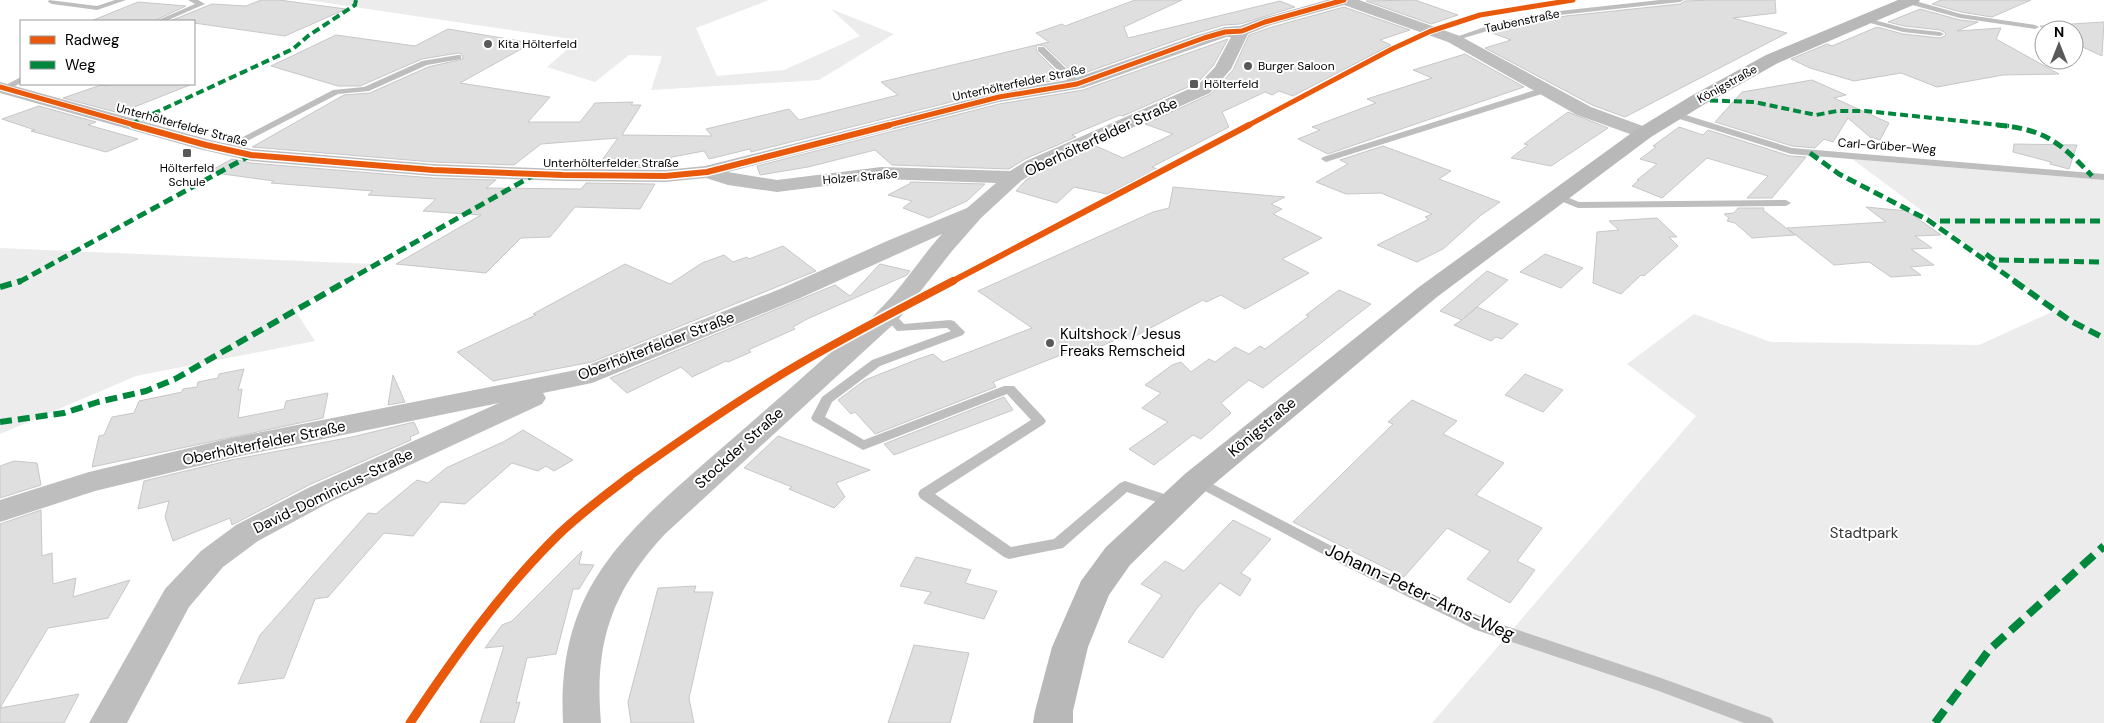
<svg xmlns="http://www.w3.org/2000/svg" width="2104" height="723" font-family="'DM Sans',sans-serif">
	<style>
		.green { fill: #ececec }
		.building { fill: #dfdfdf; stroke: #c7c7c7 }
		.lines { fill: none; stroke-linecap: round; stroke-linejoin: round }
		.service { fill: #bebebe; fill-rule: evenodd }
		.minor { fill: #bebebe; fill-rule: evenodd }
		.secondary { fill: #b8b8b8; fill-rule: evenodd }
		.quiet-far3 { stroke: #00873e; stroke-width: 4; stroke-dasharray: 8 4; stroke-linecap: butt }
		.quiet-far2 { stroke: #00873e; stroke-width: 5; stroke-dasharray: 10 5; stroke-linecap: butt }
		.quiet-far1 { stroke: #00873e; stroke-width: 6; stroke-dasharray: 12 6; stroke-linecap: butt }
		.quiet { stroke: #00873e; stroke-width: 8; stroke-dasharray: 16 8; stroke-linecap: butt }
		.cycleway-far3-casing { stroke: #fff; stroke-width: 7 }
		.cycleway-far2-casing { stroke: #fff; stroke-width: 9 }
		.cycleway-far1-casing { stroke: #fff; stroke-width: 11 }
		.cycleway-casing { stroke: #fff; stroke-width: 12 }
		.cycleway-far3 { stroke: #e8590c; stroke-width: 5 }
		.cycleway-far2 { stroke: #e8590c; stroke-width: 6 }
		.cycleway-far1 { stroke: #e8590c; stroke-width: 8 }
		.cycleway { stroke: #e8590c; stroke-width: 9 }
		.poi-dot { fill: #595959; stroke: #fff; stroke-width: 2 }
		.labels { text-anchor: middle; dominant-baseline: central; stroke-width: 4; stroke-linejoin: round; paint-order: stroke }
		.far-street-label { font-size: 12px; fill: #000; stroke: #fff }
		.far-poi-label { font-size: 12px; fill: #000; stroke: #fff; text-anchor: start }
		.street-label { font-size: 15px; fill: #000; stroke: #fff }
		.poi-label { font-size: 15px; fill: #000; stroke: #fff; text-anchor: start }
		.park-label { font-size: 15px; fill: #333; stroke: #fff }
		.near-street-label { font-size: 18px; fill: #000; stroke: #fff }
	</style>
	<rect width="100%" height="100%" fill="#fff"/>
	<!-- green -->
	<g class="green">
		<path d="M307 0H769L696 28 717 76 784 70 860 36 831 9 894 34 819 80 651 90 662 56 629 55 595 82 547 67 578 40Z"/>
		<path d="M1852 159 2104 180V723H1432L1696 416 1627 364 1694 314 1771 342 1979 345 2056 310Z"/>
		<path d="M0 248 373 264 294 309 315 341 136 376 0 434Z"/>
	</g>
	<!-- building -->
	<g class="building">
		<path d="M261 0H279L346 9 285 36 194 23V21H170L212 4 246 6Z"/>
		<path d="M1135 0H1182L1124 27 1128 38 1280 1 1295 7 1240 24 1224 25 1197 33 1076 76 1045 46 1038 45 1036 47 1037 52 1064 79 999 90 751 152 750 149 709 159 704 151 672 157 665 168 597 167 618 138 541 144 514 165 433 162 252 147 344 95 370 93 428 67 463 59 462 54 458 53 422 59 360 86H338L271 66 336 35 415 46 448 29 532 43 460 83 550 97 528 122H580L595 103 633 102 631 105H641L622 135 712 136 706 129 789 109 799 120 898 95 881 82 1049 42 1036 33 1062 24 1065 26Z"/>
		<path d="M1415 0 1458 15 1431 24 1366 1Z"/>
		<path d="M1713 0H1775L1776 13 1733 18 1787 33 1625 117 1592 105 1485 48 1511 40 1490 32 1507 27 1566 16 1680 4 1685 1Z"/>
		<path d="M1941 0H2031L1992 17 1961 12 1932 4Z"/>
		<path d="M138 2 186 6 154 21H91Z"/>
		<path d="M1344 7 1410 30 1380 40 1391 45 1293 96 1279 91 1272 95 1265 92 1222 112 1229 127 1152 167 1157 169 1107 194 1074 187 1057 203 1016 191 1026 180 1041 171 1096 146 1123 158 1173 134 1145 124 1211 94 1233 70 1249 35 1272 27Z"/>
		<path d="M1920 9 1960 20 1978 22 1957 31 2001 28 1996 39 2059 74 2003 75 1937 87 1901 73 1854 81 1810 68 1791 59 1827 44 1832 46 1877 27 1903 34 1940 38 1945 36 1946 33 1940 30 1904 26 1888 22Z"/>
		<path d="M2104 22 2102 56 2074 43V30H2046L2040 26Z"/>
		<path d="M1228 39 1213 66 1197 83 1123 116 1120 115 1072 135 1076 137 1025 159 1009 169 892 165 875 150 808 167 760 175 757 166 999 104 1083 90Z"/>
		<path d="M1465 54 1524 87 1328 154 1298 139 1320 130 1312 127 1376 103 1367 99 1432 78 1413 70Z"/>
		<path d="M1812 80 1846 95 1834 98 1889 123 1880 140 1870 137 1848 118 1833 142 1824 139 1815 148 1792 146 1715 122 1742 92Z"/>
		<path d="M113 84H190V85L119 113 63 98 101 85 106 86Z"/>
		<path d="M39 106 96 122 88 125 138 139 106 152 31 131 35 130 2 119Z"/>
		<path d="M1568 112 1608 128 1551 166 1511 158 1528 145 1524 144Z"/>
		<path d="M1679 127 1703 135 1708 130 1790 156 1806 157 1772 198H1747L1768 176 1707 158 1662 198 1632 186 1639 180H1637L1657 164 1640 159 1656 147 1653 146Z"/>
		<path d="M2014 144 2077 145 2069 169 2050 164 2051 162 2013 152Z"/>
		<path d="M1383 146 1451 171 1439 179 1500 202 1480 216 1443 249 1417 262 1377 245 1429 219 1425 217 1432 214 1381 193 1346 194 1316 182 1348 164 1340 160Z"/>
		<path d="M232 159 251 163 433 178 496 180 486 188 581 189 586 183 655 184 640 209 575 207 550 237 521 238 486 273 396 264 481 215 423 211 436 199 368 195 373 191 271 183 274 181 208 172Z"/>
		<path d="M910 182 985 184 967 201 929 218 903 208 912 201 888 195 911 183Z"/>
		<path d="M1173 187 1285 197 1271 204 1282 209 1273 214 1322 238 1282 259 1309 273 1245 309 1221 295 1206 302 1203 300 1130 339 1125 336 1087 352 1081 347 993 382 996 387 875 434 855 412 851 414 838 400 865 380 918 359 933 354 943 362 1032 328 978 291 1153 212 1169 208Z"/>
		<path d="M1866 207 1907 211 1941 235 1915 236 1932 248 1911 249 1934 265 1910 267 1921 275 1891 277 1869 262 1834 265 1787 228 1886 222Z"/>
		<path d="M1738 208H1764L1763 210 1795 235 1752 238 1735 223 1727 221 1729 218 1724 214 1734 213Z"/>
		<path d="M1657 218 1677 237H1669L1678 246 1644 276 1641 275 1621 294 1593 283 1597 232 1619 230 1609 221Z"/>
		<path d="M783 246 816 271 592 362 493 381 457 352 536 315 533 314 625 264 670 284 702 263 724 255 733 262 747 257 749 259Z"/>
		<path d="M1545 254 1583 268 1561 288 1520 272Z"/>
		<path d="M880 264 910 271 907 275 807 319 793 327 795 329 748 350 751 352 728 362 726 361 692 377 681 367 627 393 610 378 835 285 850 296Z"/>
		<path d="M1487 271 1508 280 1463 319 1477 307 1518 324 1502 339 1496 337 1491 341 1454 325 1462 320 1440 311Z"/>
		<path d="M1339 290 1371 304 1263 388 1249 380 1221 403 1231 413 1201 439 1193 435 1154 465 1129 449 1168 422 1142 408 1161 393 1145 385 1172 365 1181 362 1191 372 1209 359 1215 362 1235 347 1249 354 1260 346 1265 349 1309 316 1306 315Z"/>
		<path d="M244 369 238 390 242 389 238 418 284 409 286 401 328 393 323 418 92 467 99 436 104 435 112 417 134 413 139 401 182 392 183 389 197 387 198 382 218 378 219 374Z"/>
		<path d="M1525 374 1563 390 1543 412 1505 395Z"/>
		<path d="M393 375 405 402 388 405Z"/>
		<path d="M1004 397 1013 410 894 455 884 444Z"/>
		<path d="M1412 400 1457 421 1443 434 1504 463 1476 495 1542 528 1517 561 1535 570 1510 603 1467 579 1490 551 1447 528 1404 577 1293 522 1393 424 1388 422Z"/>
		<path d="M414 422 419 433 410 437 411 440 309 485 232 525 230 518 173 541 165 517 169 501 138 509 144 481 231 460 352 437Z"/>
		<path d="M523 430 573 460 554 471 546 466 538 471 512 463 465 504 441 502 413 536 384 533 328 597 315 599 284 678 238 684 260 635 368 513 376 514 417 480 428 483 446 468 505 441Z"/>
		<path d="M778 436 870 470 836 483 845 497 834 508 789 489 792 487 744 468Z"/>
		<path d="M14 461 37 463 41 485 0 498V466Z"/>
		<path d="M41 510 42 556 52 553 53 584 76 578 73 597 130 580 108 618 48 628 0 708 79 694 64 723H0V524Z"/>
		<path d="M1233 520 1271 539 1241 573 1251 579 1240 596 1220 583 1197 608 1163 658 1128 642 1162 595 1141 584 1165 561 1184 571Z"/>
		<path d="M582 551 579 564 594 565 579 589H573L556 654 527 658 516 703 520 702 514 723H480L504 646 485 648 502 625 512 621Z"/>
		<path d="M916 557 971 570 965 583 997 591 984 619 924 603 931 592 900 586Z"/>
		<path d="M696 586 694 592H713L689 698 694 723H631L628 702 658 588Z"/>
		<path d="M914 645 969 653 950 723H888Z"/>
	</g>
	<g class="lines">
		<!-- service -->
		<g class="service">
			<path d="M49 0 97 6 115 0H126L97 10 52 4 48 2Z"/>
			<path d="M188 0H198L205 4 166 21H156L195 4Z"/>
			<path d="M1660 0H1684L1680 2 1550 16 1507 25 1454 41 1450 39 1502 21 1550 12Z"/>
			<path d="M1905 0H1912L1961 14 2035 25 2039 27 2035 29 1960 18 1905 3Z"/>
			<path d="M1863 17 1904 28 1940 32 1944 34 1940 36 1903 32 1863 21Z"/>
			<path d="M1038 47H1044L1080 82V86H1074L1038 51Z"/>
			<path d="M458 55H461V59L427 65 369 91 338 94 228 151H222L220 149 333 90 364 87 422 61Z"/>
			<path d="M21 77V83L7 90 0 88Z"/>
			<path d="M1545 87 1549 90 1548 92 1329 161 1326 162 1321 159 1323 157Z"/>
			<path d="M1673 111 1792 148 2104 174V180L1791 154 1670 116V112Z"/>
			<path d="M1557 193 1579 202 1786 200 1791 203 1786 206 1578 208 1553 198 1552 196Z"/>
			<path d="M889 311 893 312 904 324 950 320 954 321 965 332 963 335 880 366 832 402 825 417 864 440 1004 386H1014L1044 418 1046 421 1044 424 935 494 1011 547 1054 539 1120 483 1125 481 1179 499 1181 503 1179 507 1174 508 1127 492 1063 548 1009 559 1004 557 920 498 918 494 920 490 1031 420 1007 394 863 450 813 421 811 418 822 397 872 360 951 331 947 328 897 331 883 315Z"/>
			<path d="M1197 476 1353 557 1488 620 1661 678 1771 718 1774 723H1744L1656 690 1476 630 1343 565 1192 484 1190 481 1192 478Z"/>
		</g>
		<!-- minor -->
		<path class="minor" d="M1327 0H1359L1460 36 1591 107 1651 129 1654 133 1651 137 1644 139 1577 115 1448 42 1344 5 1271 25 1248 34 1231 69 1210 93 1040 169 1021 181 981 218 952 251 898 320 665 534C611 592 594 644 601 723H563C557 593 618 539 708 460 746 427 784 394 822 360 841 344 862 328 879 310 903 287 920 258 942 234L798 299 592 383 543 393 546 398 542 404 332 501 258 541 223 567 189 607 127 723H89L165 589 201 551 236 525 310 487 499 403 231 458 95 491 0 522V500L89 472 231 438 576 370 780 289 887 241 967 208 996 183 881 179 777 192 728 185 706 178 665 182 563 181 433 176 251 161 199 149 0 93V82L210 140 251 149 433 164 563 169 665 170 705 166 999 92 1073 79 1198 35 1225 27 1240 26 1259 19ZM1226 37H1231L1215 67 1198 85 1026 161 1010 171 881 167 777 180 728 172 999 102 1083 88Z"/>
		<!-- secondary -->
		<path class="secondary" d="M1898 0H1920L1918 3 1778 63 1705 104 1651 137 1437 297 1208 489 1130 565 1109 595 1088 647 1073 711V723H1033L1035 711 1052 647 1081 581 1106 547 1186 473 1419 287 1637 129 1691 96 1766 55Z"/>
		<!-- quiet-far3 -->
		<g class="quiet-far3">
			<path d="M1698 100 1754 102 1816 115 1837 111H1866L2009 126"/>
			<path d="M131 124 293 49 308 36 355 5 356 0"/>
		</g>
		<!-- quiet-far2 -->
		<g class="quiet-far2">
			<path d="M1997 125C2044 129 2060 142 2092 176"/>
			<path d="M1810 153 1839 174 1928 220 2016 282"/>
			<path d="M1940 221H2104"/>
			<path d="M1986 254 1994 260 2104 262"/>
			<path d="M19 282 251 155"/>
			<path d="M345 282 532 176"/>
		</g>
		<!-- quiet-far1 -->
		<g class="quiet-far1">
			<path d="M2014 281 2069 320 2104 338"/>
			<path d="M0 287 21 281"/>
			<path d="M0 422 64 413 98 402 146 391 175 379 347 281"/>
		</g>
		<!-- quiet -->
		<path class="quiet" d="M1935 723 1989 650 2104 546"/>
		<!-- cycleway-far3 casing -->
		<g class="cycleway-far3-casing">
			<g id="cycleway-far3">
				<path d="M0 87 138 126"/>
				<path d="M885 126 999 97 1077 84 1204 38 1225 32 1242 31 1265 22 1344 0"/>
				<path d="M1247 126 1392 49 1431 31 1480 15 1573 0"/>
			</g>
		</g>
		<!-- cycleway-far2 casing -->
		<g class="cycleway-far2-casing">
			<g id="cycleway-far2">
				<path d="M133 125 206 145 251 155 433 170 563 175 665 176 707 172 890 125"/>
				<path d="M951 282 1249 125"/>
			</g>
		</g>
		<!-- cycleway-far1 casing -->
		<g class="cycleway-far1-casing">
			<path id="cycleway-far1" d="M627 478C683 438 739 399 799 364 849 335 901 308 953 281"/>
		</g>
		<!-- cycleway casing -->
		<g class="cycleway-casing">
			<path id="cycleway" d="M410 723C454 657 501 591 558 535 580 514 605 495 629 477"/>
		</g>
		<!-- cycleway-far3 -->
		<use href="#cycleway-far3" class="cycleway-far3"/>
		<!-- cycleway-far2 -->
		<use href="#cycleway-far2" class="cycleway-far2"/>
		<!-- cycleway-far1 -->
		<use href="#cycleway-far1" class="cycleway-far1"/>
		<!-- cycleway -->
		<use href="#cycleway" class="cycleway"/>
	</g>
	<!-- markers -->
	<g class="poi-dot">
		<circle cx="488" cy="44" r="5"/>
		<circle cx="1248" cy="66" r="5"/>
		<rect x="1189" y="79" width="10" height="10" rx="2.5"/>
		<rect x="182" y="148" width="10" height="10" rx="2.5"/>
		<circle cx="1050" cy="343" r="5"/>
	</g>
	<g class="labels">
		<!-- far-street labels -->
		<g class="far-street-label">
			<text transform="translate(1522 21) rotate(-12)">Taubenstraße</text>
			<text transform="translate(1019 83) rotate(-12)">Unterhölterfelder Straße</text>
			<text transform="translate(1727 84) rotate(-29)">Königstraße</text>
			<text transform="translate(182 125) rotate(15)">Unterhölterfelder Straße</text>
			<text transform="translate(1887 146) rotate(4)">Carl-Grüber-Weg</text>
			<text x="611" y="163">Unterhölterfelder Straße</text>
			<text transform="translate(860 177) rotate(-5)">Holzer Straße</text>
		</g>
		<!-- far-poi labels -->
		<g class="far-poi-label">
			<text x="498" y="44">Kita Hölterfeld</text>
			<text x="1258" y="66">Burger Saloon</text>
			<text x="1204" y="84">Hölterfeld</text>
			<text x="187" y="168" text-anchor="middle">Hölterfeld<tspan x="187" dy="14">Schule</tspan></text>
		</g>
		<!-- street labels -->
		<g class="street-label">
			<text transform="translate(1101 137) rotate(-25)">Oberhölterfelder Straße</text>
			<text transform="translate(656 346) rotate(-21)">Oberhölterfelder Straße</text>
			<text transform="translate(1262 427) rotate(-40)">Königstraße</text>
			<text transform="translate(264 443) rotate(-12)">Oberhölterfelder Straße</text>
			<text transform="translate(739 448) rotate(-42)">Stockder Straße</text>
			<text transform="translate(333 491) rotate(-26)">David-Dominicus-Straße</text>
		</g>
		<!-- poi labels -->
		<g class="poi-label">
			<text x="1060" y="334">Kultshock / Jesus<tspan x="1060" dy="17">Freaks Remscheid</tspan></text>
		</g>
		<!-- park labels -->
		<g class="park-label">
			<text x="1864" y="533">Stadtpark</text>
		</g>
		<!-- near-street labels -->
		<g class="near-street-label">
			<text transform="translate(1420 592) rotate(25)">Johann-Peter-Arns-Weg</text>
		</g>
	</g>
	<!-- legend -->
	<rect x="20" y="20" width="175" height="65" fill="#ffffff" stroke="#999999"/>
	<rect x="30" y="36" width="25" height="8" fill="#e8590c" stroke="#999999"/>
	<text x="65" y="45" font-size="15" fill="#000000">Radweg</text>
	<rect x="30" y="61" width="25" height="8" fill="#00873e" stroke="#999999"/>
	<text x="65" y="70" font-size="15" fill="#000000">Weg</text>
	<!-- north arrow -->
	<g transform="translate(2059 45)"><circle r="24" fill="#ffffff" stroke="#999999"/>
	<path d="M0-4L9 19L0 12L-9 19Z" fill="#595959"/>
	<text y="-8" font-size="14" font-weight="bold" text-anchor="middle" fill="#000000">N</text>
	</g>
</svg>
